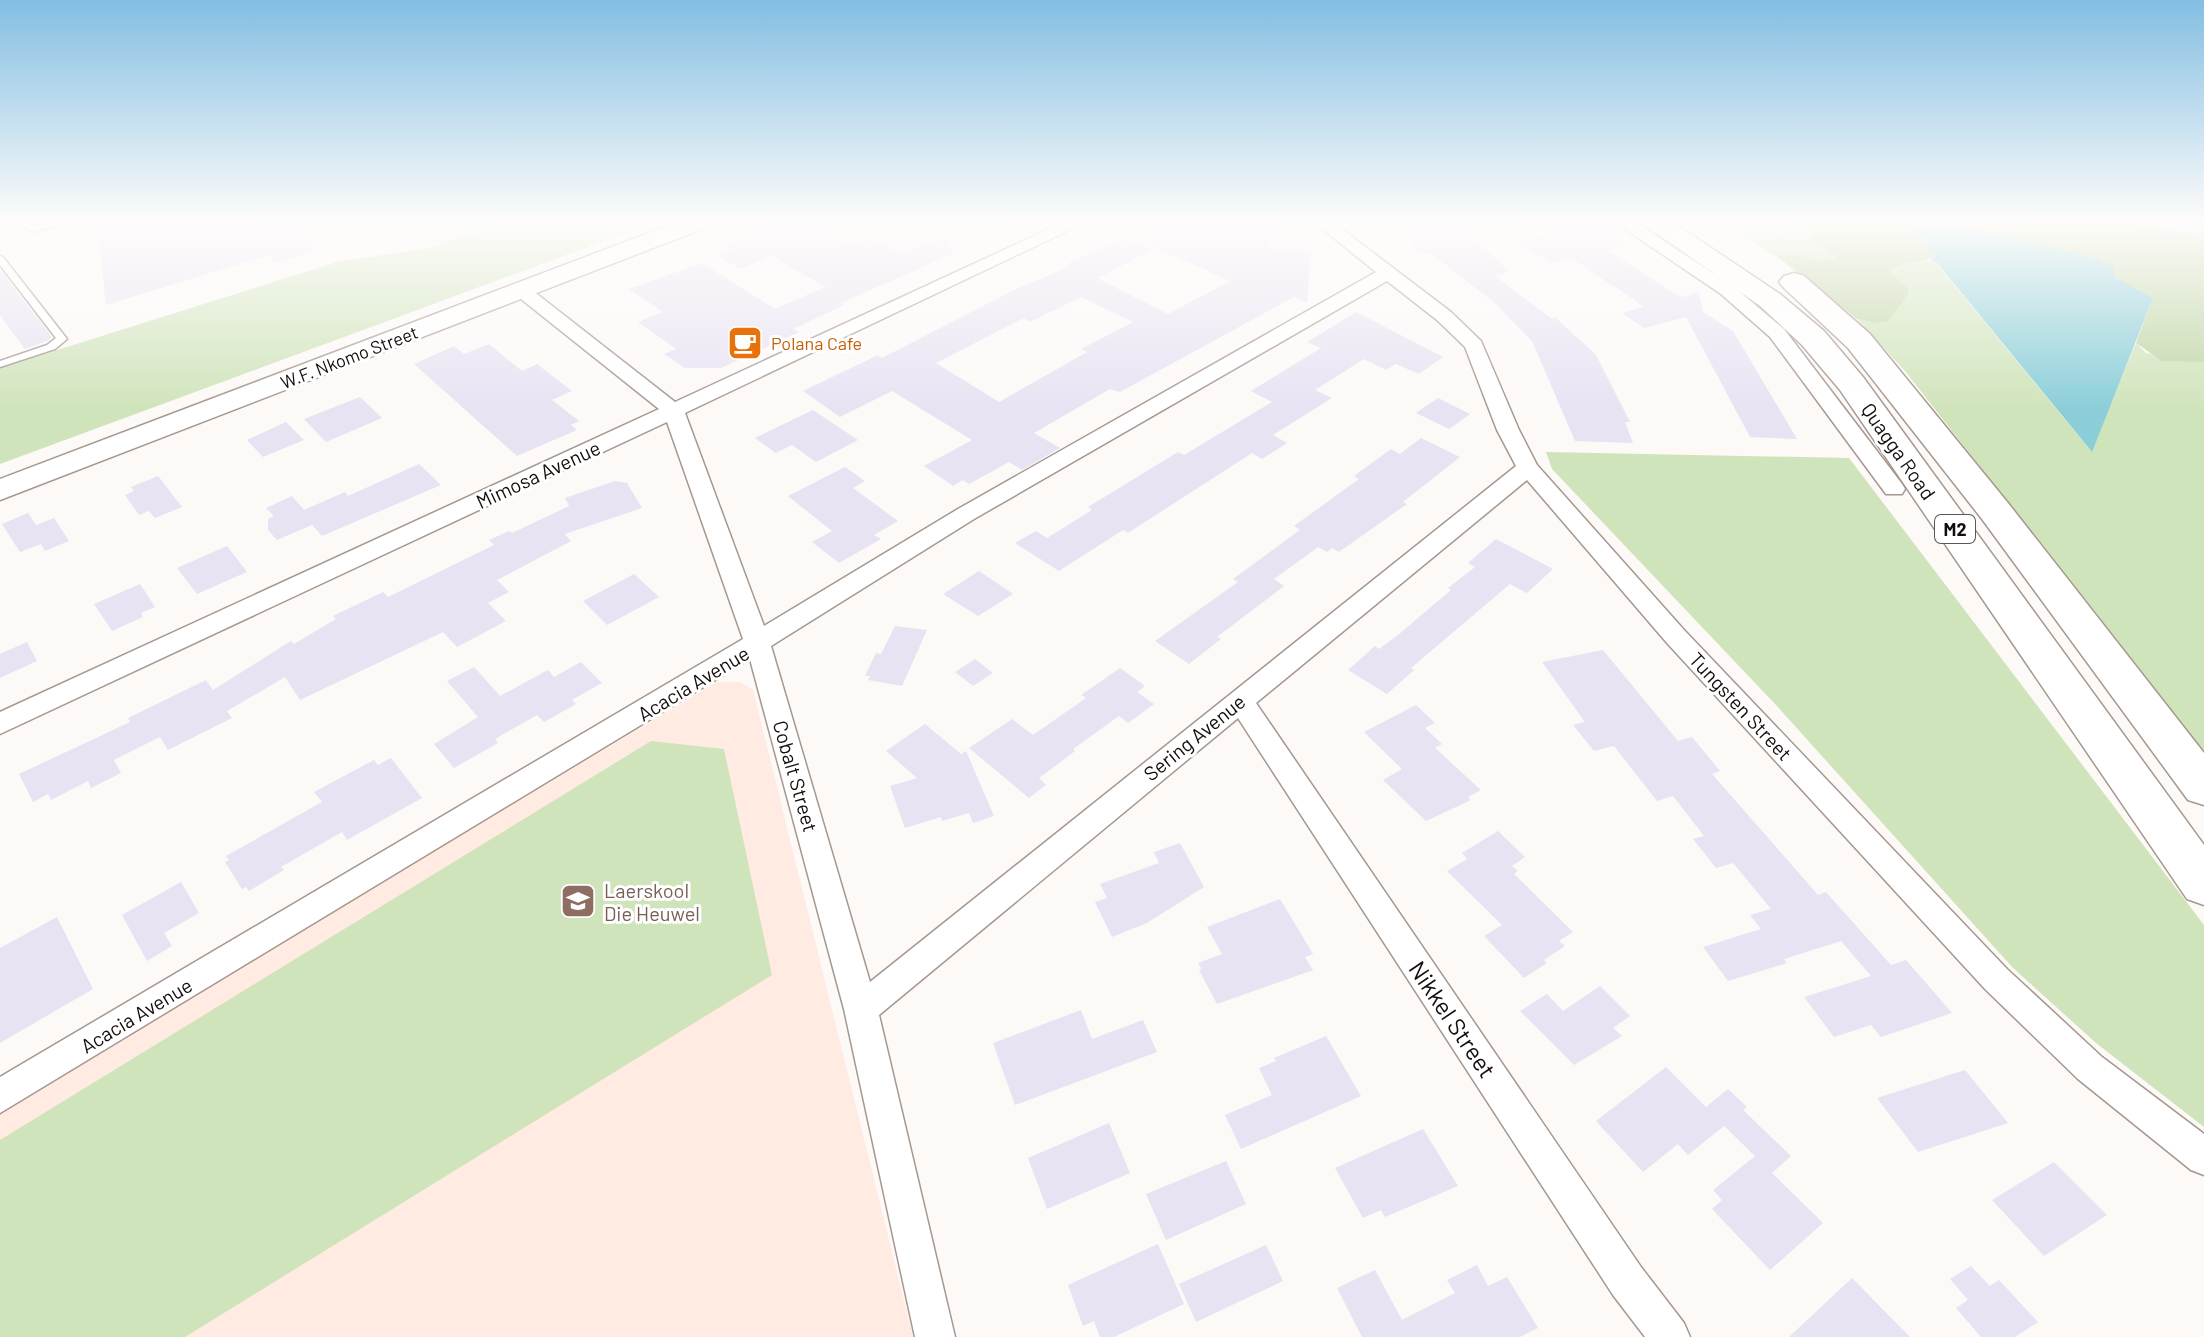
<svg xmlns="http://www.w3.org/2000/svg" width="2204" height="1337" font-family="Barlow,sans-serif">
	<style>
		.built { fill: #ffebe1 }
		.green { fill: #d0e4bb }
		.forest { fill: #bfd5a5 }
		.water { fill: #8bced8 }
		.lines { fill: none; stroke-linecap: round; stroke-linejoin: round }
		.stream { stroke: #8bced8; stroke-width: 6 }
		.building { fill: #e7e3f3; fill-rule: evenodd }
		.service-casing { stroke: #a6978f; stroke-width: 3 }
		.minor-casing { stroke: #a6978f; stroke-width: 3 }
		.secondary-casing { stroke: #a6978f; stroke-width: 3 }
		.primary-casing { stroke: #a6978f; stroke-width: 3 }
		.service { fill: #fff; fill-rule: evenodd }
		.minor { fill: #fff; fill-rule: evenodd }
		.secondary { fill: #fff; fill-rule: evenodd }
		.primary { fill: #fff; fill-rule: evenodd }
		.labels { text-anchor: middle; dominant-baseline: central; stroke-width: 6; stroke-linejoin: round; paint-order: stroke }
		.far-food-label { font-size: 18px; fill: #c56008; stroke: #fff; text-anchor: start }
		.far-street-label { font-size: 18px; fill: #130e0b; stroke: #fff }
		.shield { fill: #fff; stroke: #5a5654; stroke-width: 2 }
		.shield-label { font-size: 18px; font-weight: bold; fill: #130e0b }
		.street-label { font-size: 20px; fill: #130e0b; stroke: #fff }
		.education-label { font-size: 20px; fill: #785e54; stroke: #fff; text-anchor: start }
		.near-street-label { font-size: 24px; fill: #130e0b; stroke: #fff }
	</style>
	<rect width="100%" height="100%" fill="#fcf9f7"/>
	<!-- built -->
	<path class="built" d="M717 682H740L753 690 913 1337H0V1112Z"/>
	<!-- green -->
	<g class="green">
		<path d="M502 223H653L0 464V368L337 262 428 248Z"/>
		<path d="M1721 223H1806L1810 226 1813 241 1834 254 1835 258C1814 266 1796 250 1776 256Z"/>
		<path d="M1930 260 1936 263 2091 451 2136 343 2146 353 2204 362V753L1905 371 1857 319 1875 323 1907 286 1893 275 1891 269 1898 265Z"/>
		<path d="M1546 452 1849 458 2204 925V1127L2096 1043 2013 968 1775 704 1552 469Z"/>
		<path d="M651 741 724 749 772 975 185 1337H0V1140Z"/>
	</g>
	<!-- forest -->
	<path class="forest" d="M1806 223H2126L2199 233 2204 227V362L2162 361 2136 343 2153 298 1927 226 1918 231 1936 255C1922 265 1905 260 1891 269L1893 275 1907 286 1909 293 1888 321 1875 323 1857 319 1776 256C1796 249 1814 266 1835 258L1834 254 1813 241 1810 226Z"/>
	<!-- water -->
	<path class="water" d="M1957 225 2096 259 2114 267V277L2153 298 2092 452 1937 263 1930 260 1936 255 1917 231 1927 226Z"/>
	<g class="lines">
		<!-- stream -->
		<path class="stream" d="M1912 223 1921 229"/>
	</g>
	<!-- building -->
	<g class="building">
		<path d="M97 223H309L312 252 276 263 269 255 106 305Z"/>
		<path d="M794 223H811L850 245 869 237 901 254 946 235 954 253 841 303 844 305 793 329 799 332 721 368H685L664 354 676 349 638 322 663 312 629 289 702 263 775 309 825 287 772 256 740 269 717 255 731 249 725 246 779 225 784 227Z"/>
		<path d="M1171 223H1283L1267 248 1311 251 1307 303 1294 297 1120 392 1110 389 1034 433 1060 448 1022 470 1009 462 969 484 963 480 953 486 924 466 972 440 892 391 840 417 803 391 878 355 882 358 1016 289 1067 268 1071 261 1125 238 1153 250 1097 278 1168 314 1230 281 1134 237 1170 229ZM1081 297 1133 322 1081 349 1087 352 999 402 936 363 1024 318 1030 322Z"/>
		<path d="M1400 223H1457L1510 272 1495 276 1551 318 1555 317 1596 355 1630 422H1625L1633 443 1575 441 1532 341 1494 302 1430 253 1419 255Z"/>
		<path d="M1595 223 1629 245 1607 250 1680 297 1699 292 1703 312 1733 331 1797 439 1750 437 1686 317 1644 328 1622 313 1643 307 1636 301 1571 258 1550 263 1519 241Z"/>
		<path d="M0 270 52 337 47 341 25 349 0 315Z"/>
		<path d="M1356 312 1443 357 1419 374 1396 364 1386 370 1364 359 1315 390 1332 398 1273 435 1287 443 1262 459 1252 453 1128 533 1123 530 1059 571 1015 543 1036 531 1047 538 1092 510 1088 507 1178 452 1184 455 1272 402 1251 391 1321 348 1307 342Z"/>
		<path d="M489 344 522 371 537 364 572 391 552 400 579 421 571 425 577 430 517 456 414 364 454 346 464 354Z"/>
		<path d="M360 397 382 418 326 442 304 419Z"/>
		<path d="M1438 398 1470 414 1449 429 1416 413Z"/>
		<path d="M813 410 858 440 816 462 792 445 776 453 755 438Z"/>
		<path d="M286 422 304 440 263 457 247 440Z"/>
		<path d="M1421 438 1460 457 1403 502 1407 504 1339 552 1332 548 1327 552 1318 547 1274 579 1284 586 1217 637 1221 639 1189 664 1155 641 1238 582 1233 579 1300 530 1294 526 1359 479 1354 476 1391 449 1400 454Z"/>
		<path d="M419 464 441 485 322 536 312 525 277 540 268 530V519L274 516 266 508 292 496 304 510 345 492 348 496Z"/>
		<path d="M845 467 865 481 853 488 898 521 874 535 881 539 839 563 812 542 832 531 788 496Z"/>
		<path d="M158 476 182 507 155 518 149 511 139 515 125 495 134 491 131 487Z"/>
		<path d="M615 481 627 483 642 508 565 534 571 541 497 580 509 592 488 603 506 621 457 647 443 632 300 700 285 677 227 711 232 718 168 750 160 737 114 760 121 773 91 788 88 781 51 800 48 794 33 802 19 774 130 722 128 718 206 680 213 690 291 641 294 644 336 619 333 616 383 592 388 597 494 545 489 540 509 531 512 533 569 506 565 498Z"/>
		<path d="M28 513 36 525 54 518 69 541 45 551 41 544 20 552 2 524Z"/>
		<path d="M1496 539 1553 569 1527 593 1510 584 1411 668 1414 670 1387 694 1348 670 1375 646 1379 649 1398 635 1451 590 1448 588 1475 567 1468 563Z"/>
		<path d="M227 546 247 572 197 594 177 568Z"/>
		<path d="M979 571 1013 594 978 616 943 594Z"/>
		<path d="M634 574 659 597 607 625 583 601Z"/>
		<path d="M140 584 155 607 141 613 143 617 112 631 94 604Z"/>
		<path d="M895 626 927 630 902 686 868 680 870 676H865L876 653 881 654Z"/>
		<path d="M27 642 37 661 0 678V654Z"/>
		<path d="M1603 650 1678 741 1692 737 1720 771 1712 774 1818 895 1826 892 1891 965 1906 960 1952 1013 1881 1037 1871 1025 1834 1037 1804 997 1871 976 1841 941 1784 959 1787 963 1728 981 1703 947 1761 929 1750 915 1771 909 1733 863 1716 868 1693 839 1704 836 1673 796 1657 801 1614 746 1594 751 1573 725 1585 722 1542 662Z"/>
		<path d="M975 659 993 673 973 686 955 672Z"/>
		<path d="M581 662 602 683 572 700 576 704 544 722 537 715 495 739 498 743 454 768 434 744 478 717 447 681 474 667 500 696 548 670 554 677Z"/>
		<path d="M1120 668 1145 686 1137 692 1154 704 1128 723 1119 716 1073 749 1075 751 1039 778 1046 785 1029 798 969 748 1012 719 1033 735 1086 698 1081 695Z"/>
		<path d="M1416 705 1435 723 1425 728 1442 744 1435 748 1481 790 1468 797 1471 800 1426 821 1383 780 1402 769 1364 732Z"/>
		<path d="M925 724 961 754 966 751 994 816 973 823 969 813 942 821 941 817 905 828 890 786 917 778 886 751Z"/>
		<path d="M391 758 422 798 347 840 342 832 281 867 284 870 249 891 246 887 242 889 225 862 229 860 226 856 322 802 314 792 374 760 378 765Z"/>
		<path d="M1498 831 1525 857 1512 866 1518 871 1514 874 1573 932 1559 941 1565 946 1544 960 1547 963 1524 978 1484 936 1502 925 1447 871 1467 859 1462 853Z"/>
		<path d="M1180 843 1204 887 1147 923 1112 937 1095 902 1107 898 1100 884 1159 863 1154 852Z"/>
		<path d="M181 882 199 913 164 933 172 946 147 961 122 915Z"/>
		<path d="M1280 899 1313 954 1305 957 1313 970 1217 1004 1199 970 1202 969 1198 963 1222 954 1207 927Z"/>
		<path d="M57 917 93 989 0 1043V948Z"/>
		<path d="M1600 986 1630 1016 1613 1028 1622 1036 1574 1065 1520 1011 1547 994 1563 1011Z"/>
		<path d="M1081 1010 1092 1039 1143 1020 1157 1052 1015 1105 993 1043Z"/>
		<path d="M1326 1036 1361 1096 1241 1149 1225 1115 1272 1095 1259 1068 1276 1061 1274 1058Z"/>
		<path d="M1666 1067 1706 1107 1728 1089 1747 1107 1743 1110 1791 1156 1772 1173 1823 1223 1770 1270 1712 1209 1722 1200 1713 1190 1755 1156 1724 1126 1688 1155 1678 1144 1643 1172 1596 1121Z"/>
		<path d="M1965 1070 2008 1123 1918 1152 1877 1098Z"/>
		<path d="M1109 1123 1130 1173 1047 1209 1028 1158Z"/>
		<path d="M1423 1129 1458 1186 1385 1217 1381 1210 1363 1218 1335 1168Z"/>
		<path d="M1226 1161 1246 1204 1166 1240 1146 1194Z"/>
		<path d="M2054 1162 2107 1215 2044 1256 1992 1200Z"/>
		<path d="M1158 1244 1184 1304 1114 1337H1100L1094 1321 1083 1326 1068 1285Z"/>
		<path d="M1266 1245 1283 1281 1196 1322 1179 1284Z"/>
		<path d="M1477 1265 1488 1286 1507 1277 1538 1328 1520 1337H1362L1337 1288 1375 1270 1402 1320 1455 1293 1447 1280Z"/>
		<path d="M1971 1266 1990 1286 1999 1280 2038 1322 2015 1337H1981L1956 1308 1968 1300 1950 1279Z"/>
		<path d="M1852 1278 1910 1337H1789Z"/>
	</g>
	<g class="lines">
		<!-- service casing -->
		<g class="service-casing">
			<g id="service">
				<path d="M20 223H30L34 226 72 223 32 232Z"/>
				<path d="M0 256 3 257 67 339 55 349 0 367V361L47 345 56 338 0 265Z"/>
			</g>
		</g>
		<!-- minor casing -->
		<g class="minor-casing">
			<g id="minor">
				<path d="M0 223H9L0 229Z"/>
				<path d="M1062 223H1084L685 413 764 626 958 509 1376 272 1315 223H1334L1451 312 1481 341 1519 430 1537 465 1685 631 2007 969 2102 1057 2204 1134V1175L2191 1170 2078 1079 1985 989 1667 643 1527 480 1256 703 1641 1267 1684 1323 1690 1337H1645L1613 1295 1238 718 879 1015 955 1337H915L844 1009 750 659 0 1113V1077L743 639 667 422 0 734V712L659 409 516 295 513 291 516 287H528L675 402ZM1387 281 1437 320 1465 347 1497 430 1516 466 870 982 771 646 974 519Z"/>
				<path d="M1616 223H1636L1733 286 1784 329 1902 484 1905 489 1902 494H1886L1770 337 1721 294Z"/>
			</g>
		</g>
		<!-- secondary casing -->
		<g class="secondary-casing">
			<path id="secondary" d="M675 223H708L705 228 0 500V479Z"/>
		</g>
		<!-- primary casing -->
		<g class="primary-casing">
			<g id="primary">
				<path d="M1642 223H1674L1780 294 1824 331 1863 377 2204 845V905L2187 899 1840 390 1802 345 1760 306Z"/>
				<path d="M1794 273 1804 276 1870 334 2008 503 2204 753V805L2188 800 1982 519 1848 348 1784 288 1779 282 1784 276Z"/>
			</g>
		</g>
		<!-- service -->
		<use href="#service" class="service"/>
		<!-- minor -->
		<use href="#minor" class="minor"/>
		<!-- secondary -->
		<use href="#secondary" class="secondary"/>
		<!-- primary -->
		<use href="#primary" class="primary"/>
	</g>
	<!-- sky -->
	<linearGradient id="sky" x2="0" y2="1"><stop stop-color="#83bee2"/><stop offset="0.54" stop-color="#fefcfb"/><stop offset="1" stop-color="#fefcfb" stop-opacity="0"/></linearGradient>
	<rect width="2204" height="410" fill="url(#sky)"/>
	<!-- icons -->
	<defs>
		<g id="cafe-square" transform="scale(1.8)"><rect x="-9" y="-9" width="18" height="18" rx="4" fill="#e8710a" stroke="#fff"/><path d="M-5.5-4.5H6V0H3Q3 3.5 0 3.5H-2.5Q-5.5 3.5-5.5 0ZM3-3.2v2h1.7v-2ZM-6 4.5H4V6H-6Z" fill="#fff"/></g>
		<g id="school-square" transform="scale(1.8)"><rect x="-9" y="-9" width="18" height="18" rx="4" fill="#8d6e63" stroke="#fff"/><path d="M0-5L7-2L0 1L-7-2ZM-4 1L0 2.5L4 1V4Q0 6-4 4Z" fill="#fff"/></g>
	</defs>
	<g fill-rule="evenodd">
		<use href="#cafe-square" x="745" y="343"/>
		<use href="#school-square" x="578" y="901"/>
	</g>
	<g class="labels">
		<!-- far-food labels -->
		<g class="far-food-label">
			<text x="771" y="343">Polana Cafe</text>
		</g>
		<!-- far-street labels -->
		<g class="far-street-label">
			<text transform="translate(349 357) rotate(-21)">W.F. Nkomo Street</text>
		</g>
		<!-- shield labels -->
		<rect class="shield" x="1935" y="515" width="40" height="28" rx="6"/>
		<g class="shield-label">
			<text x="1955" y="529">M2</text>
		</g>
		<!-- street labels -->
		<g class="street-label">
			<text transform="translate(1899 451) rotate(55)">Quagga Road</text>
			<text transform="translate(538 474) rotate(-25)">Mimosa Avenue</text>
			<text transform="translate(693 683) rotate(-31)">Acacia Avenue</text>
			<text transform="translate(1741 706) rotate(47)">Tungsten Street</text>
			<text transform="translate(1194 737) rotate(-39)">Sering Avenue</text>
			<text transform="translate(796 776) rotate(74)">Cobalt Street</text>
			<text transform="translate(136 1015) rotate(-31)">Acacia Avenue</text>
		</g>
		<!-- education labels -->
		<g class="education-label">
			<text x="604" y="890">Laerskool<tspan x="604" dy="23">Die Heuwel</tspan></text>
		</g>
		<!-- near-street labels -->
		<g class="near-street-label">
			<text transform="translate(1453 1019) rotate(56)">Nikkel Street</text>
		</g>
	</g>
</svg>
